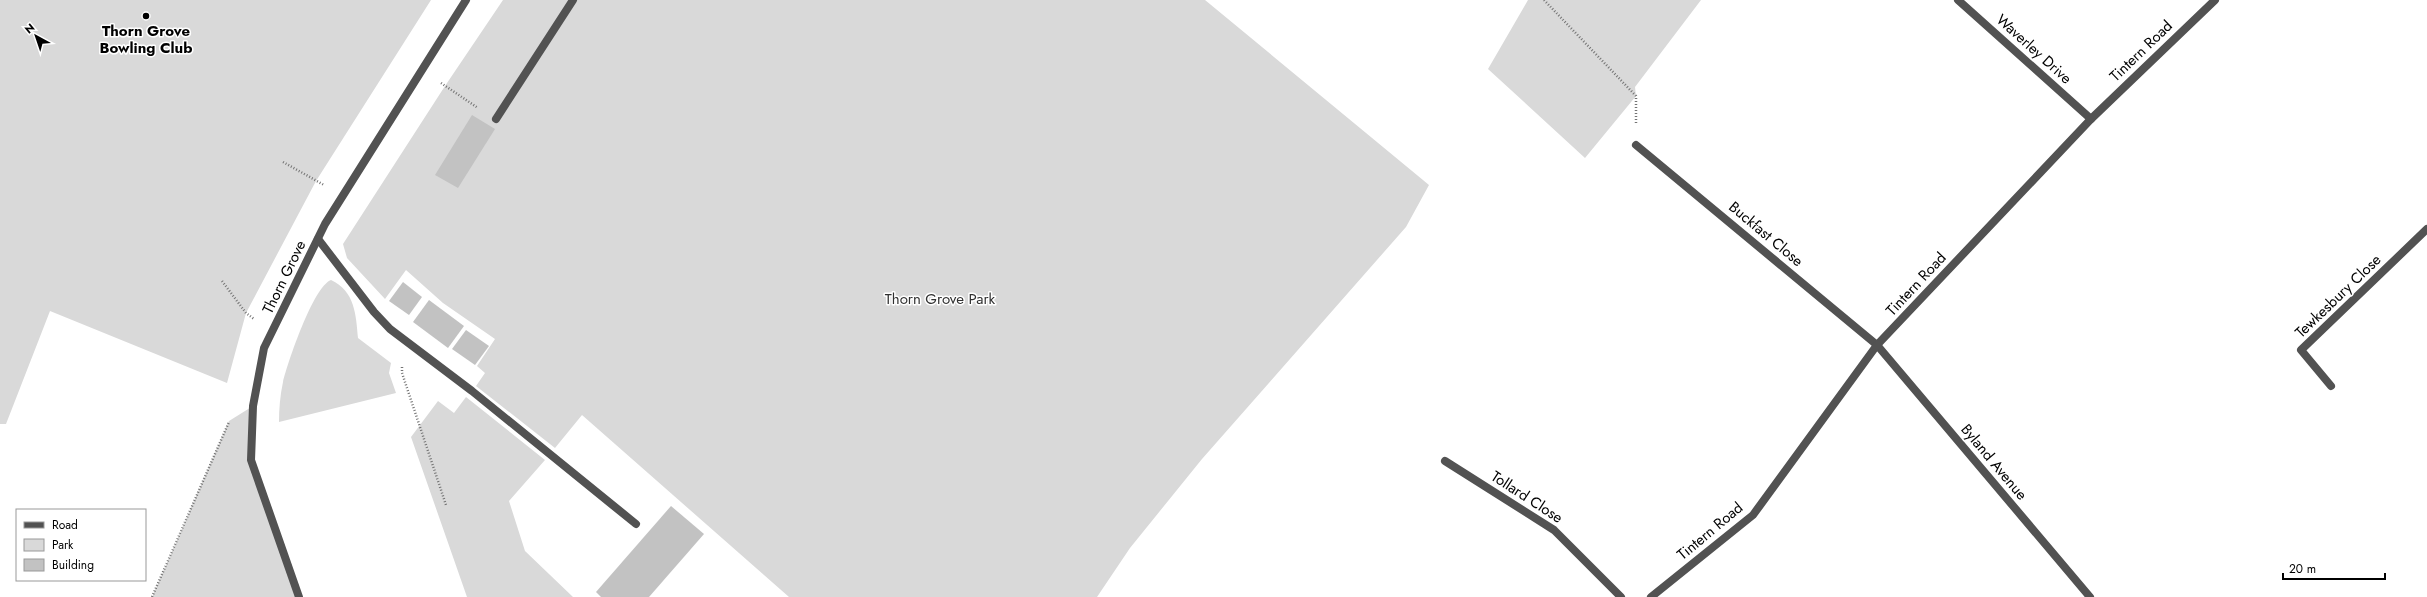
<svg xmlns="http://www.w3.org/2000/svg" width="2427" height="597" font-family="Jost,sans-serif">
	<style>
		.green { fill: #d9d9d9 }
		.building { fill: #c2c2c2 }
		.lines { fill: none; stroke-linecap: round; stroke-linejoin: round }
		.path { stroke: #747474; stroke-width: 2.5; stroke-dasharray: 1 2; stroke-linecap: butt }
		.service { stroke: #525252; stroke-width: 8 }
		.minor { stroke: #525252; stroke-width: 8 }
		.poi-dot { fill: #000; stroke: #fff; stroke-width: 1.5 }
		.labels { text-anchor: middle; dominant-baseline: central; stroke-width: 3; stroke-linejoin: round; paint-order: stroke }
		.poi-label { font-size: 15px; font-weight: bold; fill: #000; stroke: #fff }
		.street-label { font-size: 15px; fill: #000; stroke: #fff }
		.park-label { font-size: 15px; fill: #303030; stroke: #fff }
	</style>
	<rect width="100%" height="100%" fill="#fff"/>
	<!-- green -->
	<g class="green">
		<path d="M0 0H431L316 181 246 313 227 383 50 311 6 424H0Z"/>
		<path d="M503 0H1205L1429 185 1406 227 1202 459 1130 548 1097 597H789L582 415 555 448 476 386 485 373 477 366 495 339 443 303 406 270 385 299 347 258 343 244 445 86Z"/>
		<path d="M1528 0H1701L1635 87 1636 96 1585 158 1488 69Z"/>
		<path d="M331 280C355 291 356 315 358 338L391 363 389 373 396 393 279 422C279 409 280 396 283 382 288 362 313 287 331 280Z"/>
		<path d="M466 397 545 460 509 501 525 551 573 597H467L411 437 438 401 454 413Z"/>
		<path d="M253 406 251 460 299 597H152L229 421Z"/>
	</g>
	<!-- building -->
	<g class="building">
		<path d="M472 115 495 129 458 188 435 175Z"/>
		<path d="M403 282 422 297 409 315 389 301Z"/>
		<path d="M429 300 464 326 448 348 413 322Z"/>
		<path d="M466 330 489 346 475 365 452 349Z"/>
		<path d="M671 506 704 534 649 597H601L596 592Z"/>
	</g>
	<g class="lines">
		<!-- path -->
		<g class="path">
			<path d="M1544 0 1636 96V123"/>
			<path d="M441 83 478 108"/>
			<path d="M283 162 324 185"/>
			<path d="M222 281 246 313 254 319"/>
			<path d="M402 367V373L446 505"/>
			<path d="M152 597 229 422"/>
		</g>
		<!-- service -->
		<g class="service">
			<path d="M496 119 573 0"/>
			<path d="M318 239 374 312 390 329 472 391 636 524"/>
		</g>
		<!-- minor -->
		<g class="minor">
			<path d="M1958 0 2091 119"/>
			<path d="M1636 145 1877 345 2090 597"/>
			<path d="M2331 386 2301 350 2427 229"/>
			<path d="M1445 461 1554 530 1621 597"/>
			<path d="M299 597 251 460 253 406 264 348 325 224 466 0"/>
			<path d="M1651 597 1753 515 1877 345 2091 119 2215 0"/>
		</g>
	</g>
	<!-- markers -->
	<circle class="poi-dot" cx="146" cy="16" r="4"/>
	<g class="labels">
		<!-- poi labels -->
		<g class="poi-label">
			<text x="146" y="31">Thorn Grove<tspan x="146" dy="17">Bowling Club</tspan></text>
		</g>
		<!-- street labels -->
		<g class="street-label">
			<text transform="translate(2034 49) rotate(42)">Waverley Drive</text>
			<text transform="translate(2141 51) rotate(-44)">Tintern Road</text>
			<text transform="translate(1766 234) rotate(40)">Buckfast Close</text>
			<text transform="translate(284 277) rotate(-64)">Thorn Grove</text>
			<text transform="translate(1916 284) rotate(-47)">Tintern Road</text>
			<text transform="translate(2338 296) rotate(-44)">Tewkesbury Close</text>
			<text transform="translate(1994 462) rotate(50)">Byland Avenue</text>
			<text transform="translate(1527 497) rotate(33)">Tollard Close</text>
			<text transform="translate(1710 531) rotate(-40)">Tintern Road</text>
		</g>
		<!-- park labels -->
		<g class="park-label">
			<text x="940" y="299">Thorn Grove Park</text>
		</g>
	</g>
	<!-- legend -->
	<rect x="16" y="509" width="130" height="72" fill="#ffffff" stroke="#999999"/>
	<rect x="24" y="522" width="20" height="6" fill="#525252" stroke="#999999"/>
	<text x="52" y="529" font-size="12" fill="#000000">Road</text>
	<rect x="24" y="539" width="20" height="12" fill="#d9d9d9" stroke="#999999"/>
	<text x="52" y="549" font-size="12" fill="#000000">Park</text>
	<rect x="24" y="559" width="20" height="12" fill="#c2c2c2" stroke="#999999"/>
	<text x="52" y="569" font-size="12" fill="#000000">Building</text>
	<!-- north arrow -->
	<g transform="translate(36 36) rotate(320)" stroke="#ffffff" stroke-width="3" paint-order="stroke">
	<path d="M0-3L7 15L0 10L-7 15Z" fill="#000000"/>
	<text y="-6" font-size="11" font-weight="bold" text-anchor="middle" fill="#000000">N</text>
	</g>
	<!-- scale -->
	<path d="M2283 573v6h102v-6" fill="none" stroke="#000000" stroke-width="2"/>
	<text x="2289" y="573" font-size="12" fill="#000000" stroke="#ffffff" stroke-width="3" paint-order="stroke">20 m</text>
</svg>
